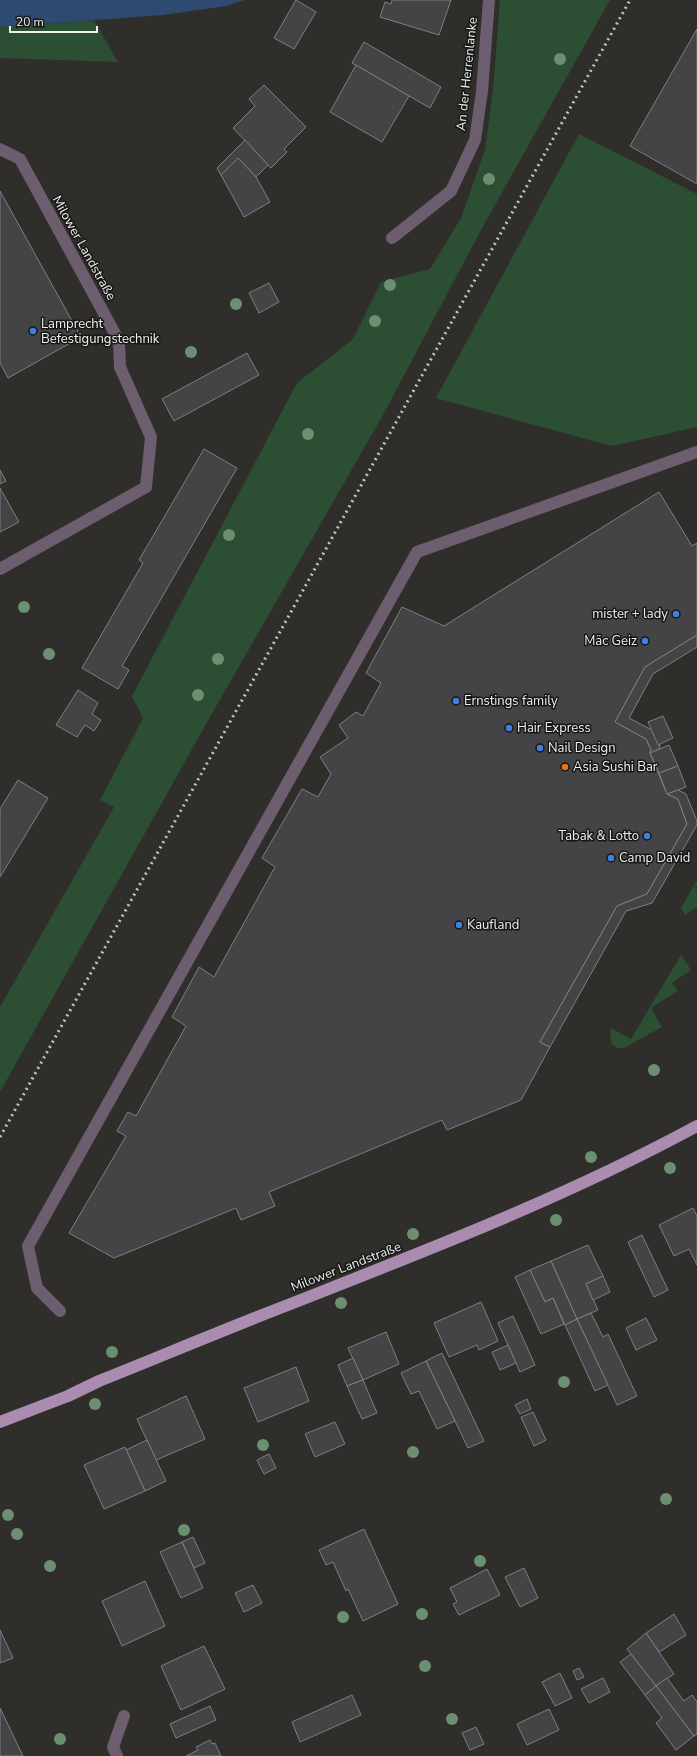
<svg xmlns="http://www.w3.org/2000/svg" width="697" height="1756" font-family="'Nunito Sans',sans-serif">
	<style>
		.green { fill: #2c4e33 }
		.water { fill: #2e4a70 }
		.building { fill: #444447; stroke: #7f7f83 }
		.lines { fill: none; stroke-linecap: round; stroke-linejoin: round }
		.lane { stroke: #6c5d6f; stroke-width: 12 }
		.street { stroke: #6c5d6f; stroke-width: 12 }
		.primary { stroke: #a98cb0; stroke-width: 12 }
		.rail { stroke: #c3c3c1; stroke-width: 3; stroke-dasharray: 2 4; stroke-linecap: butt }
		.tree { fill: #6b8f70 }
		.shop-dot { fill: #3f7fe0; stroke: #161614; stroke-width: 1.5 }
		.food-dot { fill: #e8710a; stroke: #161614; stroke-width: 1.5 }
		.labels { text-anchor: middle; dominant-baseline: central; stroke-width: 3; stroke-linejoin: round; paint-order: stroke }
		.street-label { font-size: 13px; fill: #efefed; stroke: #161614 }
		.poi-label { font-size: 13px; fill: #efefed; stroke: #161614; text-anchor: start }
	</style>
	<rect width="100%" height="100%" fill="#2f2e2b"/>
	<!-- green -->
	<g class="green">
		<path d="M500 0H610L481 230 383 415 210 717 0 1092V1007L114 807 100 800 143 718 132 696 297 383 353 339 381 282 430 269 461 218 485 150 493 90Z"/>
		<path d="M94 20 118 62 0 58V27Z"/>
		<path d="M579 134 697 194V427L612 446 436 398Z"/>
		<path d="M697 880V886L695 887 697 890V907L685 915 681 908Z"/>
		<path d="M681 955 691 970 672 983 678 991 651 1008 662 1027 624 1048H618L612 1044 610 1036 611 1028 631 1039Z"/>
	</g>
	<!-- water -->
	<path class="water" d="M0 0H245L226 6 163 15 0 27Z"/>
	<!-- building -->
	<g class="building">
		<path d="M296 0 316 12 294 49 274 38Z"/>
		<path d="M392 0H451L439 35 380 17 385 2 391 4Z"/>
		<path d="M697 29V184L630 146Z"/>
		<path d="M364 42 441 87 430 108 352 63Z"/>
		<path d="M356 65 409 96 382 142 330 112Z"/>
		<path d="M264 85 306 127 284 149 287 152 271 168 233 128 255 106 249 99Z"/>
		<path d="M245 140 268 165 256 177 238 158 221 175 217 168Z"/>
		<path d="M238 158 256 177 270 202 244 217 221 175Z"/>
		<path d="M0 191 81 337 8 378 0 363Z"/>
		<path d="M269 283 279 302 259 313 249 293Z"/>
		<path d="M247 353 259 375 174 421 162 399Z"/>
		<path d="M204 449 237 468 122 666 129 670 118 689 82 668 143 563 139 560Z"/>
		<path d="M0 470 6 481 0 484Z"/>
		<path d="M0 488 19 522 0 532Z"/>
		<path d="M659 492 692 546 697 543V635L645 667 615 722 646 739 651 749 650 753 667 794 678 799 687 824 647 894 617 906 540 1042 550 1047 521 1100 447 1130 442 1120 269 1192 275 1206 241 1220 236 1208 114 1258 69 1233 126 1136 117 1131 128 1112 136 1116 186 1026 172 1017 199 967 214 977 275 867 262 858 302 789 318 797 331 774 320 757 348 738 339 725 356 712 363 716 381 683 366 673 402 607 444 626Z"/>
		<path d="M697 635V647L653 674 629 718 654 731 660 745 659 749 650 753 651 749 646 739 615 722 645 667Z"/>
		<path d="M78 690 98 703 92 714 101 720 94 731 85 725 77 737 56 725Z"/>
		<path d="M663 716 673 738 658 745 648 722Z"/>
		<path d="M669 745 678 766 659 773 650 753Z"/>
		<path d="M678 766 686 787 667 794 659 773Z"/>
		<path d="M18 780 48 798 0 877V809Z"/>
		<path d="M678 790 686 794 697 821V825L652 903 626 911 550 1047 540 1042 617 906 647 894 687 824 678 799 667 794Z"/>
		<path d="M693 1208 697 1216V1265L689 1249 674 1256 659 1225Z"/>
		<path d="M642 1235 668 1290 654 1297 628 1242Z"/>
		<path d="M588 1245 603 1276 586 1284 598 1310 577 1319 551 1261Z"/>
		<path d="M551 1261 577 1319 565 1325 553 1298 545 1302 530 1270Z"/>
		<path d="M530 1270 545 1302 553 1298 564 1324 541 1334 515 1277Z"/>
		<path d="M603 1276 610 1292 593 1300 586 1284Z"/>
		<path d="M481 1302 498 1341 479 1350 477 1345 449 1357 434 1323Z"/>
		<path d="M591 1313 603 1337 608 1334 637 1396 617 1405 577 1319Z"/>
		<path d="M513 1316 535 1365 520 1372 498 1323Z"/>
		<path d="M646 1318 657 1340 636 1350 626 1328Z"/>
		<path d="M577 1319 608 1385 595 1391 565 1325Z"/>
		<path d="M386 1332 399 1364 363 1380 348 1348Z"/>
		<path d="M508 1345 516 1363 500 1370 492 1352Z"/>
		<path d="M442 1353 484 1441 468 1448 426 1361Z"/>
		<path d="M353 1358 363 1380 347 1386 338 1365Z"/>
		<path d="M426 1361 455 1421 437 1429 419 1391 411 1394 401 1373Z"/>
		<path d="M296 1367 309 1401 258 1422 244 1388Z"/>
		<path d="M363 1380 377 1413 362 1419 347 1386Z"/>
		<path d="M186 1396 205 1439 156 1460 137 1419Z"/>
		<path d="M527 1399 531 1409 520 1414 515 1405Z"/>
		<path d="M533 1412 546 1440 534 1446 521 1417Z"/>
		<path d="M335 1422 345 1444 315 1457 305 1434Z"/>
		<path d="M147 1440 166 1481 145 1491 126 1450Z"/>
		<path d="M125 1447 145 1491 104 1509 84 1465Z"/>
		<path d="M269 1454 276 1468 264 1474 257 1460Z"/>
		<path d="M364 1529 398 1604 363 1621 348 1589 346 1591 333 1562 326 1565 319 1550Z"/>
		<path d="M193 1537 205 1563 194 1568 182 1542Z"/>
		<path d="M182 1542 203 1588 181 1598 160 1552Z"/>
		<path d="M524 1568 538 1598 520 1607 505 1577Z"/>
		<path d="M487 1569 500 1595 459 1615 453 1604 457 1602 450 1588Z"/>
		<path d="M145 1581 165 1626 122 1646 102 1601Z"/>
		<path d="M253 1585 262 1603 244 1612 235 1593Z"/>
		<path d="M674 1614 686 1635 659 1652 646 1633Z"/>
		<path d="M0 1630 13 1658 0 1663Z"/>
		<path d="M646 1633 674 1674 656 1686 627 1649Z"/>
		<path d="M204 1646 225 1689 181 1710 161 1666Z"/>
		<path d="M631 1654 656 1686 645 1695 620 1662Z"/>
		<path d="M579 1668 584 1677 577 1680 573 1671Z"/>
		<path d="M560 1673 572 1698 555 1706 542 1682Z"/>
		<path d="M603 1678 610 1692 589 1703 581 1689Z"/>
		<path d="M667 1678 684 1701 692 1695 697 1702V1734L694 1736 656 1686Z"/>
		<path d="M656 1686 694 1736 676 1750 656 1723 662 1718 645 1695Z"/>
		<path d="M352 1695 361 1715 300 1742 292 1722Z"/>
		<path d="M210 1706 216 1720 176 1738 170 1724Z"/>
		<path d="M0 1708 23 1756H0Z"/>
		<path d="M549 1709 559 1730 527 1745 517 1724Z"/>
		<path d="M476 1727 484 1744 470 1750 462 1733Z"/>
		<path d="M210 1740 212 1744 215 1743 221 1756H186L198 1750 196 1747Z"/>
	</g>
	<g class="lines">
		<!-- lane -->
		<g class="lane">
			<path d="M0 149 20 159 119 341 120 367 151 437 146 487"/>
			<path d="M60 1311 37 1288 28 1246 417 552 697 452"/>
		</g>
		<!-- street -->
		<g class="street">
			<path d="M392 238 451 191 475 140 482 91 489 0"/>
			<path d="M0 569 146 487"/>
			<path d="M117 1756 113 1747 124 1716"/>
		</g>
		<!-- primary -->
		<path class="primary" d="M0 1422 68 1396 99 1381C164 1355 228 1328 293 1303 430 1249 568 1196 697 1126"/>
		<!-- rail -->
		<path class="rail" d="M0 1137 630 0"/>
	</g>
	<!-- trees -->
	<g class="tree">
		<circle cx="560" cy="59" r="6"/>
		<circle cx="489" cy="179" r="6"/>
		<circle cx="390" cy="285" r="6"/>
		<circle cx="236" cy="304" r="6"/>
		<circle cx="375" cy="321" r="6"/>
		<circle cx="191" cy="352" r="6"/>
		<circle cx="308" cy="434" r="6"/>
		<circle cx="229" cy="535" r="6"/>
		<circle cx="24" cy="607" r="6"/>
		<circle cx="49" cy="654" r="6"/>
		<circle cx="218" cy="659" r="6"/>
		<circle cx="198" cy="695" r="6"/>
		<circle cx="654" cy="1070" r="6"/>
		<circle cx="591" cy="1157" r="6"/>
		<circle cx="670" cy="1168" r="6"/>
		<circle cx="556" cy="1220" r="6"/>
		<circle cx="413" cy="1234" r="6"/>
		<circle cx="341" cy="1303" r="6"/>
		<circle cx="112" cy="1352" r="6"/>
		<circle cx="564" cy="1382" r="6"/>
		<circle cx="95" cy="1404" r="6"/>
		<circle cx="263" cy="1445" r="6"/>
		<circle cx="413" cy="1452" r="6"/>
		<circle cx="666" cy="1499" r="6"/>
		<circle cx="8" cy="1515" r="6"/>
		<circle cx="184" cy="1530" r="6"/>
		<circle cx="17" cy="1534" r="6"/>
		<circle cx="480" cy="1561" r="6"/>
		<circle cx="50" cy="1566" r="6"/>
		<circle cx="422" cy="1614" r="6"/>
		<circle cx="343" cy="1617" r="6"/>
		<circle cx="425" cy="1666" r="6"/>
		<circle cx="452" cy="1719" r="6"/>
		<circle cx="60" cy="1739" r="6"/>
	</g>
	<!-- markers -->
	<g class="shop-dot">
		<circle cx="33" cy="331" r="4"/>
		<circle cx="676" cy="614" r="4"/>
		<circle cx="645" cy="641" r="4"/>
		<circle cx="456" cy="701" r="4"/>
		<circle cx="509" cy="728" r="4"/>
		<circle cx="540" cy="748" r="4"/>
		<circle cx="647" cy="836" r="4"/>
		<circle cx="611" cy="858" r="4"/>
		<circle cx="459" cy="925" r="4"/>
	</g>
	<circle class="food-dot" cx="565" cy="767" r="4"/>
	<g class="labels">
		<!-- street labels -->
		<g class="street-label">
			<text transform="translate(467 74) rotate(-84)">An der Herrenlanke</text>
			<text transform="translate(84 248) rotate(61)">Milower Landstraße</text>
			<text transform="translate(346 1267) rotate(-21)">Milower Landstraße</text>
		</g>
		<!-- poi labels -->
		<g class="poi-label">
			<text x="41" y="324">Lamprecht<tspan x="41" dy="15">Befestigungstechnik</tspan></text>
			<text x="668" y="614" text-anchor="end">mister + lady</text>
			<text x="637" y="641" text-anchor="end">Mäc Geiz</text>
			<text x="464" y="701">Ernstings family</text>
			<text x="517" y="728">Hair Express</text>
			<text x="548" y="748">Nail Design</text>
			<text x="573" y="767">Asia Sushi Bar</text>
			<text x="639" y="836" text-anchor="end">Tabak &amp; Lotto</text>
			<text x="619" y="858">Camp David</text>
			<text x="467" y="925">Kaufland</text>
		</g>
	</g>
	<!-- scale -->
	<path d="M10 26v6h87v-6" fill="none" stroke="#efefed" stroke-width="2"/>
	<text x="16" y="26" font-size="12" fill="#efefed" stroke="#161614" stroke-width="3" paint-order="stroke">20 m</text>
</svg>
